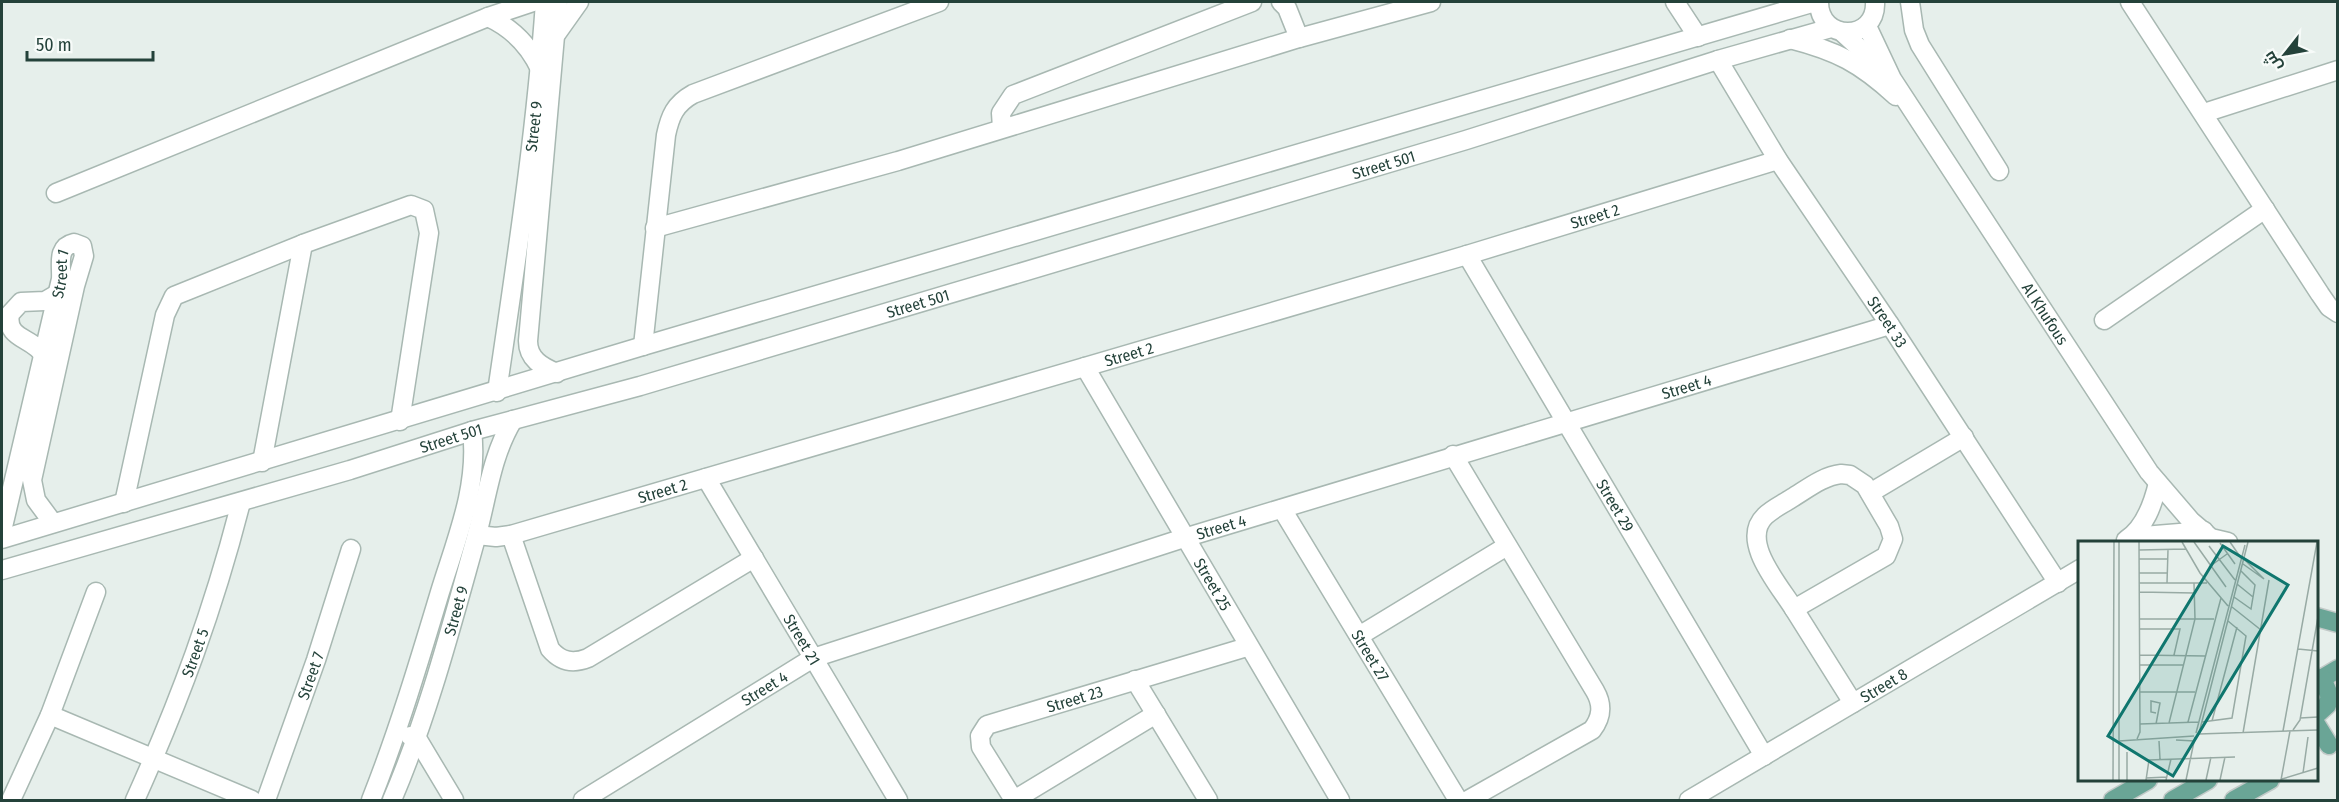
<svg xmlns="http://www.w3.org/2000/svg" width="2339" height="802" font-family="'Fira Sans Condensed',Cairo,sans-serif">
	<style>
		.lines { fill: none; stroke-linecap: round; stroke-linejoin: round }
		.minor-casing { stroke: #a8b8b2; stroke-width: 21 }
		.major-casing { stroke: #c2cac8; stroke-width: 21 }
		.minor { stroke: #fff; stroke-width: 18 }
		.major { stroke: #6aa596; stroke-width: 18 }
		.labels { text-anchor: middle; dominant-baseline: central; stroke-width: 5; stroke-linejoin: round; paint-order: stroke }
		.street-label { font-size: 16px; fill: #24423a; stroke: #f7fbf9 }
		.inset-road { fill: none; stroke: #98aaa4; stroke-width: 1.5 }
		.view { fill: #0f766e; fill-opacity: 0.15; stroke: #0f766e; stroke-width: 3 }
		.inset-edge { fill: none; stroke: #24423a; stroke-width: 3 }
	</style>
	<rect width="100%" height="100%" fill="#e6efeb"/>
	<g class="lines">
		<!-- minor casing -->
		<g class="minor-casing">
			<g id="minor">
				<path d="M1281 2 1287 8 1299 38"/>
				<path d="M1675 2 1698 37"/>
				<path d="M1819 2C1819 42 1877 42 1875 2"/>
				<path d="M1910 2 1914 30 1920 45 1999 171"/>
				<path d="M2130 2 2320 294 2329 307 2338 313"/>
				<path d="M488 17C512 28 529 45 540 69"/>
				<path id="s1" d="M1867 26 1892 79 2149 472 2191 521 2211 538 2228 542"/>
				<path d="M557 33 579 2"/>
				<path d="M1843 33 1882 69"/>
				<path d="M1790 39C1837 51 1860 63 1896 96"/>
				<path id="s2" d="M1718 60 1778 160 1890 325 2058 583"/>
				<path d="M2204 113 2338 70"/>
				<path d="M1002 128 1001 113 1013 95 1252 2"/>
				<path d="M56 193 488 17 533 2"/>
				<path d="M655 228 898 161 1299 38 1431 2"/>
				<path id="s3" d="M1467 255 1764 756"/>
				<path d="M2104 320 2265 209"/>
				<path d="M643 346 666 135C670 116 675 104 693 94L939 2"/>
				<path d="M44 356C34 337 5 340 10 314L21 302 45 301 57 294"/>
				<path id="s4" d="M1085 367 1340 800"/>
				<path d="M557 373C542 367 528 359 528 341L558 2"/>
				<path id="s5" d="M497 392C516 262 536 133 545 2"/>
				<path d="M1453 455 1595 691C1603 705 1602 717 1592 730L1468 800"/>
				<path d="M262 462 303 244"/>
				<path d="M1841 474 1850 475 1865 485 1889 526 1893 539 1886 556 1794 609C1780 586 1739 541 1765 516 1772 509 1783 504 1792 498 1807 489 1823 476 1841 474Z"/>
				<path id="s6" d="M706 478 898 800"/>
				<path d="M1870 493 1964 437"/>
				<path d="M124 503 165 315 174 296 303 244 411 205 424 210 429 233 400 421"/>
				<path id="s7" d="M1282 509 1458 800"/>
				<path id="s8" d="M2 531 61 279C62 265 56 247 74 243L82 246 84 256 75 286 32 480 36 500 53 523"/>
				<path id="s9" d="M477 535 496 537 511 535 1467 255 1778 160"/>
				<path d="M511 535 550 649C561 662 573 664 588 658L754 558"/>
				<path d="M2131 537 2204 531"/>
				<path d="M2 539 643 346 1815 2"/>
				<path d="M2126 540C2145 528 2153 504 2158 483"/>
				<path id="s10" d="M2 570 350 470 472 431 640 386 1466 140 1718 60 1831 28"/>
				<path d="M1794 609 1853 703"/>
				<path d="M1359 636 1507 546"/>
				<path d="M1135 680 1208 800"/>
				<path d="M50 715 252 800"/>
				<path d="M410 736 418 740 454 800"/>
				<path d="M11 800 50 715 96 592"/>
				<path id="s11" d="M135 800C180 700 214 608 241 502"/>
				<path id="s12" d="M266 800 316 660 351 549"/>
				<path d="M371 800C398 732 419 662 440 592 456 540 479 486 472 431"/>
				<path id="s13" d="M392 800C428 716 451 627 476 538 487 499 491 456 513 420"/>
				<path id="s14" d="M583 800 813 658 1184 538 1890 325"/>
				<path id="s15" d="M1014 800 981 747 980 736 987 725 1247 647"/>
				<path d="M1014 800 1156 714"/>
				<path id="s16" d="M1689 800 2080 569"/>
			</g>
		</g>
		<!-- major casing -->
		<g class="major-casing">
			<g id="major">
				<path d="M2316 617 2338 623"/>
				<path d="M2316 682 2338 669"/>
				<path d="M2316 715 2327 705 2330 697 2322 678"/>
				<path d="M2316 724 2329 745"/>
				<path d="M2113 800 2148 780"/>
				<path d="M2173 800 2208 780"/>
				<path d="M2234 800 2270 780"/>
			</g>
		</g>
		<!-- minor -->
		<use href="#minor" class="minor"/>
		<!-- major -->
		<use href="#major" class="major"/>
	</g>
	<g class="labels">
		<!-- street labels -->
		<g class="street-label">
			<text stroke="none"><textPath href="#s5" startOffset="268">Street 9</textPath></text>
			<text stroke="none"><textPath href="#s10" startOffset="1440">Street 501</textPath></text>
			<text stroke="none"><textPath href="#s9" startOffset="1164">Street 2</textPath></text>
			<text stroke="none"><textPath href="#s8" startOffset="264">Street 1</textPath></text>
			<text stroke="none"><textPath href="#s10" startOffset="954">Street 501</textPath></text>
			<text stroke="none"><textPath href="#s1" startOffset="339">Al Khufous</textPath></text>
			<text stroke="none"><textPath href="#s2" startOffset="312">Street 33</textPath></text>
			<text stroke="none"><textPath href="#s9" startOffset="678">Street 2</textPath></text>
			<text stroke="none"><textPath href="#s14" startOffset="1185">Street 4</textPath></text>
			<text stroke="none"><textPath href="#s10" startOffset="468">Street 501</textPath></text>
			<text stroke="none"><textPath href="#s9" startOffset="192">Street 2</textPath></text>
			<text stroke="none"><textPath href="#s3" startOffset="291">Street 29</textPath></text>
			<text stroke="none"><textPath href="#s14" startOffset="699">Street 4</textPath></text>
			<text stroke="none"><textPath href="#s4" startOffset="252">Street 25</textPath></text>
			<text stroke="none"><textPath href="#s13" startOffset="200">Street 9</textPath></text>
			<text stroke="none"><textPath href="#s6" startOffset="188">Street 21</textPath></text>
			<text stroke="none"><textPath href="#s11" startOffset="159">Street 5</textPath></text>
			<text stroke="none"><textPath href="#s7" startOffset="171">Street 27</textPath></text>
			<text stroke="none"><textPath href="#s12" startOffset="132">Street 7</textPath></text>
			<text stroke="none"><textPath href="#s16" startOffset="226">Street 8</textPath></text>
			<text stroke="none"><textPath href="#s14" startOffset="213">Street 4</textPath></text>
			<text stroke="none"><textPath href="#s15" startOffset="178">Street 23</textPath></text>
		</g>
	</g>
	<!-- overview -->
	<g transform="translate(2078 541)">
		<rect width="240" height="240" fill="#e6efeb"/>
		<path class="inset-road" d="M104 1 122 32 150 65M116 1 148 46M152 1 163 17M142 2 157 23M131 5 157 39M61 9 108 8M61 18H90M165 23 186 38 166 18M131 26 149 13M61 32H90M61 42H129M89 42 90 9M159 43 175 56M61 51 116 52M156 56 173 68 177 44 163 30M154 66 183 89M61 78H136M61 88H102L96 114M220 108 240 110M62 114 127 115M62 124H106M62 151H117M222 177 240 176M134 180 159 86M110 181 143 57M124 181 154 177 168 95 150 80M91 182 117 78 116 42M62 183 121 181M78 183 82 162 73 160V171L78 172M215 189 222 179 240 76M205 190 239 1M118 192 167 4M121 192 170 1M165 192 191 39M121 193 240 189M59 198 62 191 61 1M98 199 117 200M41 200 116 195M81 200 82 218M225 232 230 196M68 237 89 236M204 238 240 227M35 239 36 1M41 239V1M49 239V211M68 239 71 219 157 216M88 239 93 218M108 239 117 196M128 239 133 216M142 239 147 216M203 239 212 190"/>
		<path class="view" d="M145 5 210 44 95 235 30 195Z"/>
		<rect width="240" height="240" class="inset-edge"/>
	</g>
	<!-- border -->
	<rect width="2339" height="802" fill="none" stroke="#24423a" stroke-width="6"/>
	<!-- north arrow -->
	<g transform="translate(2285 54) rotate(239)" stroke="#f7fbf9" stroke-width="4.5" paint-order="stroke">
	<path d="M0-4.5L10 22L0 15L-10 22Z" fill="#24423a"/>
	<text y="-9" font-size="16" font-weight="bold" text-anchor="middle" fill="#24423a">ش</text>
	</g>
	<!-- scale -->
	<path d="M27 51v9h126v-9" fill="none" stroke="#24423a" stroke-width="3"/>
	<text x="36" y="51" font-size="18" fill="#24423a" stroke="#f7fbf9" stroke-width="4.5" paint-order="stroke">50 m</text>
</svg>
